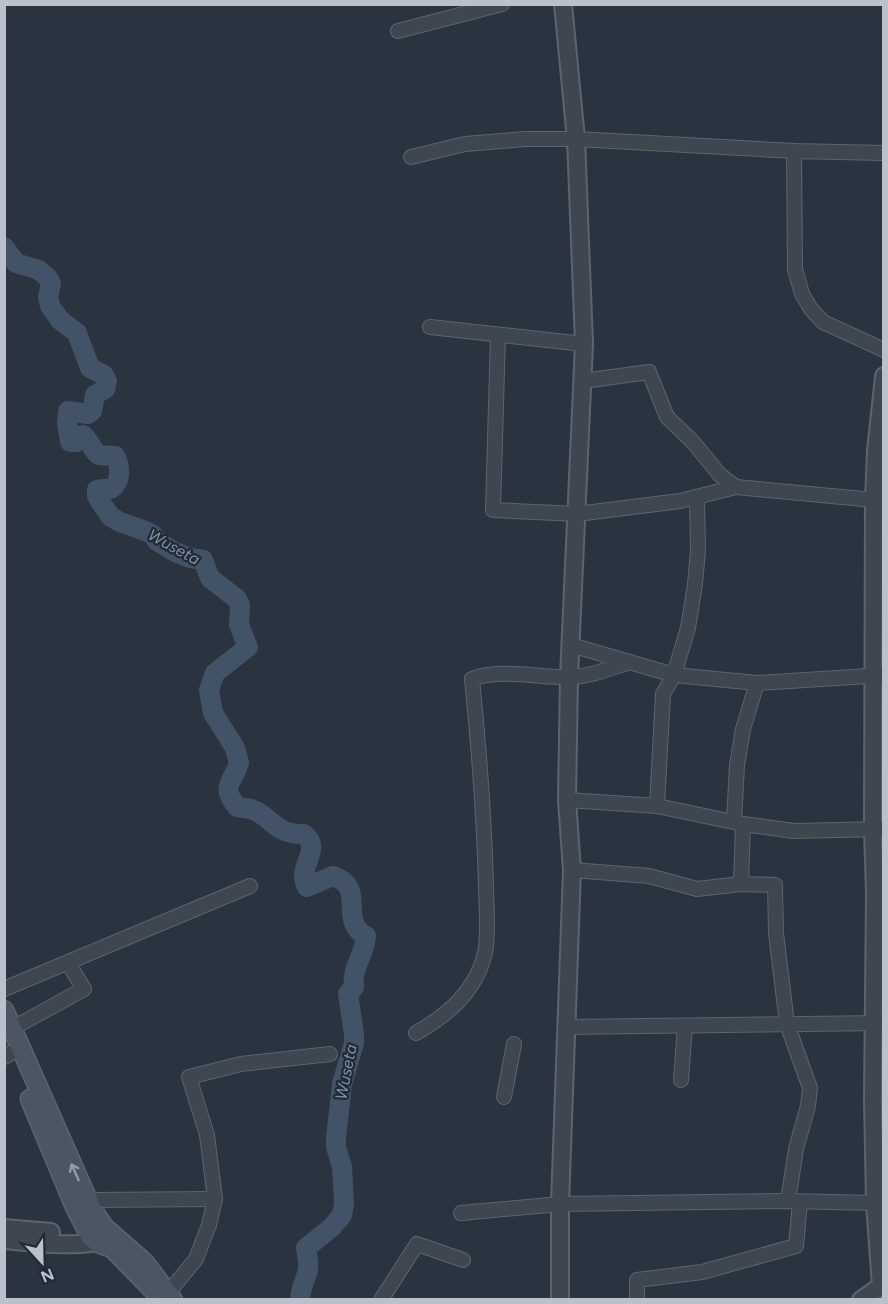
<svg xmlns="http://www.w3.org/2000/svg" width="888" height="1304" font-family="Figtree,sans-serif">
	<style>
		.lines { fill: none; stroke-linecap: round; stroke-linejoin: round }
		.river { stroke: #425267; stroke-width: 20 }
		.minor-casing { stroke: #5c646d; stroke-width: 16 }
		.tertiary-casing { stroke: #5c646d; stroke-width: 20 }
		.secondary-casing { stroke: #5c646d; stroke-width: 21 }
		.minor { stroke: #3e4650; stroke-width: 14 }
		.tertiary { stroke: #3e4650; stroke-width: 16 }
		.secondary { stroke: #4c5562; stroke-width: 18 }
		.oneway { stroke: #949ba6 }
		.labels { text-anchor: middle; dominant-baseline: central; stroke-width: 4.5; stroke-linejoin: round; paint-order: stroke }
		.water-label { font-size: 16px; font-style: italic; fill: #7f92aa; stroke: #222b35 }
	</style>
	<rect width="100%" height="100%" fill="#2a3440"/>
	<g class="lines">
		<!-- river -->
		<path class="river" d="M4 247 16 263 39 270 48 278 51 284 48 297 50 306 60 320 77 333 90 368 104 375 107 381 105 389 95 395 92 411 88 414 68 411 67 423 70 442H76L78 436 83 435C89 440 95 454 99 455 103 456 110 455 115 456 120 464 122 481 112 488 108 490 102 488 97 490V496L101 503 111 517 120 522 148 532 153 535 157 541 175 552 190 558 203 560 210 578 237 599 240 605 239 625 248 647 215 673 209 690 213 713 235 748 239 763C232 784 220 786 237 807 241 808 247 808 251 809 272 816 274 835 304 834 324 850 295 867 307 887L333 876C368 888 337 920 366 936 365 954 351 968 354 987L348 994 354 1034V1043L342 1084 336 1138V1147L342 1167 344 1204 342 1215 332 1227 306 1248C307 1255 309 1263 308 1269 306 1280 300 1288 300 1300"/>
		<!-- minor casing -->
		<g class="minor-casing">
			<g id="minor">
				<path d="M398 31 502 4"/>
				<path d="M794 151 795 269 802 294 811 309 823 322 884 350"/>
				<path d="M411 157 465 144 525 139H576L794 151 884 153"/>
				<path d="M430 327 584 344"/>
				<path d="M498 335 493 510 577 514 680 501 736 487"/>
				<path d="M583 381 649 372 667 417 693 442 720 475 736 487 874 500"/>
				<path d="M571 645 674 675 757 683 884 675"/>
				<path d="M567 800 657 806 743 824 794 831 884 829"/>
				<path d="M657 806 663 694 674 675 688 628 695 584 698 550 697 497"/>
				<path d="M734 822 737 765 743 729 757 683"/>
				<path d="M572 870 649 876 697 889 741 884 775 885 776 933 787 1024 810 1088 808 1106 796 1149 788 1201"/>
				<path d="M741 884 743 824"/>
				<path d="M4 989 250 886"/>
				<path d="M565 1027 884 1023"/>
				<path d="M13 1028 84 989 68 963"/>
				<path d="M416 1033C448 1015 476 991 485 953 489 935 486 903 486 884 484 816 479 748 472 679 502 668 538 678 571 677 592 676 610 668 630 662"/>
				<path d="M4 1057 11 1053"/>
				<path d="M681 1080 685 1026"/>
				<path d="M504 1097 514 1044"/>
				<path d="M92 1200 215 1199"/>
				<path d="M461 1213 560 1204 788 1201 875 1203"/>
				<path d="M168 1293 196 1259 209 1225 215 1199 207 1135 189 1077 241 1064 330 1054"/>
				<path d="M381 1300 417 1244 463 1260"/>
				<path d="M637 1300V1280L702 1272 796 1246 800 1202"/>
			</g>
		</g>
		<!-- tertiary casing -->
		<g class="tertiary-casing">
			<g id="tertiary">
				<path d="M4 1228 51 1232"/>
				<path d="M4 1240C28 1242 85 1249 105 1239"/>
				<path d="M881 1286 875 1203 873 1100 875 893 873 830 874 500 876 451 884 376"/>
				<path d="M560 1300V1204L572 870 567 800 569 677 584 344 576 139 563 4"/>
				<path d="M861 1300 884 1284"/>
			</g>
		</g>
		<!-- secondary casing -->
		<g class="secondary-casing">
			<g id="secondary">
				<path d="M4 1010 91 1207 104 1227 145 1263 173 1300"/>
				<path d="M30 1099 75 1207 90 1236 98 1243 112 1248 153 1290"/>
			</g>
		</g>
		<!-- minor -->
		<use href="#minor" class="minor"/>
		<!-- tertiary -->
		<use href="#tertiary" class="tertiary"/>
		<!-- secondary -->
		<use href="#secondary" class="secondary"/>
	</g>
	<!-- one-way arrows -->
	<defs><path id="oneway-shaft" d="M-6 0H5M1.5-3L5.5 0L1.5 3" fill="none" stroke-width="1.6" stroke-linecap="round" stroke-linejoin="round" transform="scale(1.5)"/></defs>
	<use class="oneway" href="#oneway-shaft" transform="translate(75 1172) rotate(-114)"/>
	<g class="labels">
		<!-- water labels -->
		<g class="water-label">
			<text transform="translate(174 547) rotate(29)">Wuseta</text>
			<text transform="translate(346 1072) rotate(-79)">Wuseta</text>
		</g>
	</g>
	<!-- border -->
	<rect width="888" height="1304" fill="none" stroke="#bbc1ca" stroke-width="12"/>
	<!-- north arrow -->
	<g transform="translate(42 1262) rotate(158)" stroke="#222b35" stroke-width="4.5" paint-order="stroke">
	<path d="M0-4.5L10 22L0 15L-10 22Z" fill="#bbc1ca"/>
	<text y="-9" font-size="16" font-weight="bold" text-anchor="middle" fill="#bbc1ca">N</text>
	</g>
</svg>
